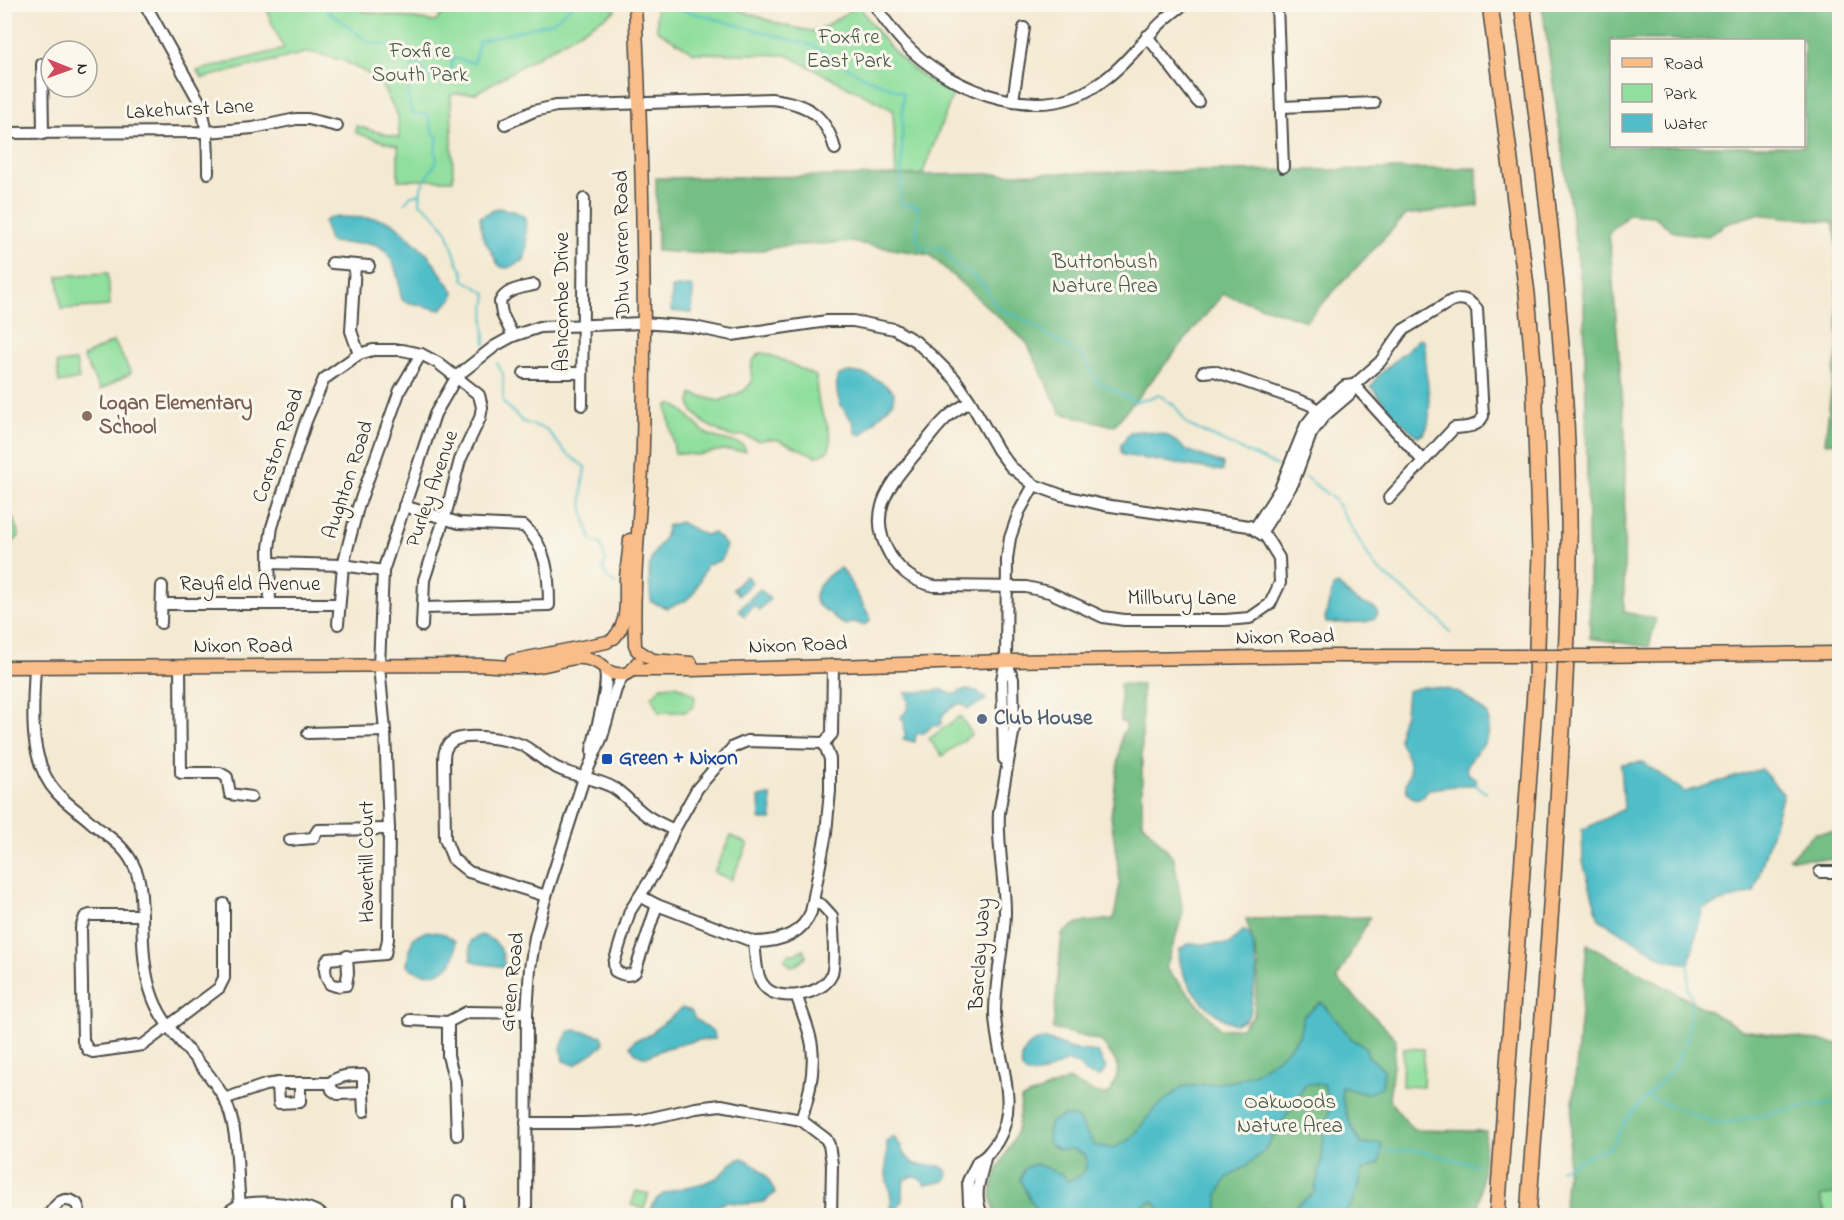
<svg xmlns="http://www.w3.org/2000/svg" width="1844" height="1220" font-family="'Indie Flower',sans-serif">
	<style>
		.green { fill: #90df9e; stroke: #5e8564; stroke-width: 1.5 }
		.forest { fill: #74be85; stroke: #507458; stroke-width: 1.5; fill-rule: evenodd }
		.water { fill: #50bec8; stroke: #3e747a; stroke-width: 1.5 }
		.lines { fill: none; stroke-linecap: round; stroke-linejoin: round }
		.stream { stroke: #50bec8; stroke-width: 2 }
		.minor-casing { stroke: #494844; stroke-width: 14 }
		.major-casing { stroke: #494844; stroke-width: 15 }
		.highway-casing { stroke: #494844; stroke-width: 18 }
		.minor { stroke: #fff; stroke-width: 10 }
		.major { stroke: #f8bd89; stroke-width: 12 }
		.highway { stroke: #f8bd89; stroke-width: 15 }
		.major-bridge-casing { stroke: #494844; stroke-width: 15; stroke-linecap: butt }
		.major-bridge { stroke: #f8bd89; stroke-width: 12 }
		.education-dot { fill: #8d6e63; stroke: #fbf7ec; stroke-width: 2 }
		.service-dot { fill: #5c6f8a; stroke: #fbf7ec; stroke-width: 2 }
		.transit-dot { fill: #1a4fb4; stroke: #fbf7ec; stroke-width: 2 }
		.labels { text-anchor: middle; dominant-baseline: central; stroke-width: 6; stroke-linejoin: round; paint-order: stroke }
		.park-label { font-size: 21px; fill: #445848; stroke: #fbf7ec }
		.street-label { font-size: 21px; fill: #2b2b2b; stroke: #fbf7ec }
		.education-label { font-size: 21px; font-weight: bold; fill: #785e54; stroke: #fbf7ec; text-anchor: start }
		.service-label { font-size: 21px; font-weight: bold; fill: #4e5e75; stroke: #fbf7ec; text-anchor: start }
		.transit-label { font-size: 21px; font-weight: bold; fill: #164399; stroke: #fbf7ec; text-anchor: start }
	</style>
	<rect width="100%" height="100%" fill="#fbf7ec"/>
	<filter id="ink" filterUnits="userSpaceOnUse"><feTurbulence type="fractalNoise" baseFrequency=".0167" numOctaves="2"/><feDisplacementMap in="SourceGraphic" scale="12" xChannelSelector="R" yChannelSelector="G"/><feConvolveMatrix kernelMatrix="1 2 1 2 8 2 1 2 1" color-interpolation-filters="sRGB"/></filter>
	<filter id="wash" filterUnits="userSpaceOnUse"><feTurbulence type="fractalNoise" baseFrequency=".008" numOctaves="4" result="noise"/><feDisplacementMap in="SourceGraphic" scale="24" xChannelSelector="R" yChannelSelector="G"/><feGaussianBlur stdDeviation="1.35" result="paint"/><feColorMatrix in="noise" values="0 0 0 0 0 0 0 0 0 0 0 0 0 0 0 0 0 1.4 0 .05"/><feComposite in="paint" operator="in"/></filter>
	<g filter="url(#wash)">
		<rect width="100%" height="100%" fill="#f4ead3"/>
		<!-- green -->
		<g class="green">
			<path d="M266 5H359L362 11 435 22 451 5 615 4V11L476 93 451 94 453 180H398V146L356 133V126L399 138 398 116 378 79 342 60 309 52 203 78 197 71 284 49 270 19Z"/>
			<path d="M656 5H726L782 25 816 32 859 5C881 42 913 76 953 94L922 175H896L893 110 787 55 694 53 657 30Z"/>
			<path d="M108 273 110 306 61 309 58 276Z"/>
			<path d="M114 341 131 373 100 390 83 357Z"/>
			<path d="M761 353C771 352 803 371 816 376 816 385 817 395 819 404 824 419 844 452 816 456L779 440 768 439 759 441 743 435 734 437 724 434 704 423 692 410 690 403 692 394 719 401 744 391 752 382C751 370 749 360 761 353Z"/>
			<path d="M76 361 79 379 59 383 57 363Z"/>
			<path d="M671 404C686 408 693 425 707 434 718 440 732 440 743 445L746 451 723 450 697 455 675 453 667 409V406Z"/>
			<path d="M5 517 13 518 19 536 11 544 5 543Z"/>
			<path d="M676 685 695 695 694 706 685 712H659L652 697 662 686Z"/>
			<path d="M960 716 972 734 942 756 929 739Z"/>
			<path d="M731 836 748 844 731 880 714 872Z"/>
			<path d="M803 949 806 956 798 964 791 966 784 959 789 954H795Z"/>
			<path d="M1403 1048 1424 1049 1423 1087 1402 1086Z"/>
			<path d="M636 1191 649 1194 644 1209 631 1205Z"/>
			<path d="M1839 1192V1215H1826L1819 1197Z"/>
		</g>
		<!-- forest -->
		<g class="forest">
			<path d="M1542 5H1839V442L1825 443 1832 384 1838 349 1836 236 1833 222 1756 214 1726 224 1708 236 1674 232 1654 216 1629 214 1609 233 1625 430 1624 612 1656 619 1649 647 1590 638 1584 304ZM1612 40H1804V146H1612Z"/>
			<path d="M1477 168 1478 206 1406 215 1306 321 1223 294 1114 426 1061 413 1027 343 930 255 850 242 784 246 733 255 657 251 656 178Z"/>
			<path d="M1120 684 1142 685V822L1174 858 1183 913 1166 968 1220 1029 1241 1028 1254 1015 1259 965 1246 919 1370 917 1337 979 1396 1039 1389 1100 1413 1130 1486 1131 1478 1215 996 1216C981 1182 1006 1161 1016 1132 1020 1122 1020 1109 1021 1099L1068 1080 1102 1095 1110 1093C1123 1065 1119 1066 1101 1041L1053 1029 1062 934 1078 923 1114 919 1120 882 1111 816 1122 733 1126 730 1125 722H1121Z"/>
			<path d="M1839 831V860L1789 858 1815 833Z"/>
			<path d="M1587 944 1743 1030 1839 1044V1192L1820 1197 1826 1215H1563Z"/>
		</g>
		<!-- water -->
		<g class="water">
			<path d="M498 208 516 212 525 217 527 248 524 260C516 265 505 272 498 264L482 235 480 217Z"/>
			<path d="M335 217 375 218 392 222 428 255 454 292 453 298 440 310 403 301C399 294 400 286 398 278 394 261 385 243 366 243 355 243 339 245 329 241L324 222 327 219Z"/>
			<path d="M689 286 693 287 692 313 671 311 672 288Z"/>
			<path d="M1419 339 1423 340 1425 345C1426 353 1425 361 1426 369 1427 382 1437 436 1417 436L1395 416 1371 387 1379 375Z"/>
			<path d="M850 372C868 373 880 380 894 392L893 402 862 435 855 433C855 418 848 418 842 407 837 399 836 386 837 377L842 374Z"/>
			<path d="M1143 431 1167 435 1187 450 1223 464V471L1123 455 1121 451V445L1130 432Z"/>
			<path d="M680 522 704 535 714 533 726 545 722 560 707 565 694 593 685 601 667 608 651 602C650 588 647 574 651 560 655 547 667 540 667 526Z"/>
			<path d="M840 568 843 570 870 617V621C862 628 862 624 854 622L846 625C834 620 838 619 828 612 826 610 823 609 820 607 805 595 827 575 840 568Z"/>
			<path d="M746 576 752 582 739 595 733 589Z"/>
			<path d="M1338 585C1344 588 1345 592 1350 596 1356 602 1367 605 1375 608L1378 614 1374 619 1365 622 1326 623 1325 618 1333 587Z"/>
			<path d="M760 589 770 599 759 610 754 605 744 616 738 610Z"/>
			<path d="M1422 687C1458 688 1461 692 1488 715 1493 750 1477 742 1466 769L1468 773 1476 779V785H1462L1429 789 1423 797 1414 799 1407 793 1406 783 1410 772 1408 759 1399 740 1401 721 1405 714 1407 691Z"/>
			<path d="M943 690 953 695 963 690 978 691 980 696 984 697 986 700 968 709 962 703C955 705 944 711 942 717 939 727 946 719 938 726L933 725 924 733 916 734 915 742 903 739 906 734 903 729 905 724 901 717 907 710 909 701 905 693Z"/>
			<path d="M1643 762 1685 792 1761 769 1783 794 1754 892 1703 908 1689 964 1666 960 1599 919 1583 862 1582 830 1624 809 1621 764Z"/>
			<path d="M771 796 772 820H760L759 797Z"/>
			<path d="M1244 930 1251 936 1257 969 1250 1014 1245 1020 1235 1024C1210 1017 1174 976 1180 949L1188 944H1229Z"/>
			<path d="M427 931 445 934 455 941C460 972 429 982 407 966L409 950 414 937Z"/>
			<path d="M481 935C498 940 504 950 504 967L483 964 471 960 470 946 471 940Z"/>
			<path d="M1321 1002 1352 1039 1365 1047 1368 1056 1384 1070 1382 1087 1366 1094 1342 1087C1341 1108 1351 1126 1361 1144L1382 1143 1380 1162 1362 1171C1360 1186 1354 1206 1343 1215H1249L1263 1208 1291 1209 1314 1193 1322 1159 1324 1131 1330 1108 1324 1084H1306L1265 1150 1245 1167 1227 1178 1218 1194V1213L1223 1215H1165L1153 1201 1136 1210 1134 1215H1048L1035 1209 1020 1180 1025 1168 1035 1164 1062 1174 1067 1181 1078 1177 1086 1169V1156L1073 1149 1059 1150 1048 1143 1049 1123 1064 1116 1077 1118 1095 1146 1113 1148 1131 1139 1154 1109 1182 1087 1235 1081 1255 1073 1285 1052 1299 1036 1303 1017Z"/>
			<path d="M682 1008 691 1011 695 1019 714 1032 715 1039 698 1040 666 1048 646 1057 637 1054 630 1046 635 1040 646 1037Z"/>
			<path d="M576 1030 602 1036 604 1042 601 1047 575 1065 563 1061 561 1047 568 1032Z"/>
			<path d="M1046 1039 1071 1049 1097 1052 1106 1068 1101 1076 1098 1077 1085 1073 1080 1066 1068 1061C1051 1068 1047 1076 1027 1074L1022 1069C1019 1052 1030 1040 1046 1039Z"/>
			<path d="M893 1136 902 1148 903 1153 914 1164 940 1166 947 1171 948 1175 945 1181 926 1185C918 1177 915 1174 904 1180L902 1200 896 1210 891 1208V1197L886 1176 887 1141Z"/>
			<path d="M742 1158C759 1165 768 1176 775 1193L764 1202 746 1204 727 1202 692 1215H650C652 1183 695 1191 716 1178 728 1170 726 1164 742 1158Z"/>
		</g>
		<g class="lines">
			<!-- stream -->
			<g class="stream">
				<path d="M319 4 368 42 402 48 432 79 453 80 451 69 452 58 474 63 479 41 553 22 574 4"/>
				<path d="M676 4 679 9 814 46 858 74 903 93 901 202 902 206 911 205 919 208C918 222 914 235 920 248L942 249 949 255 954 265 973 276 986 288 995 305 1003 311 1021 318 1082 356 1098 382 1136 402 1159 395 1174 405 1188 425 1277 466"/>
				<path d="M414 61C409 78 406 97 412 113L428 115 432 131 438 138 435 150 437 161 421 187 420 203 435 215 447 231 457 261 464 274 463 279 487 294 484 317 485 344"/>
				<path d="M405 203 411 195 419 194"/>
				<path d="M497 363 503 374V402L523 422 546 429 565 452 585 467C580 499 581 512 592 541L600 543 606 561 603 568 607 578 616 584"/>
				<path d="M1305 477 1335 500 1375 567 1438 618 1450 632"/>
				<path d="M1474 784 1486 793"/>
				<path d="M1687 962 1689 964 1688 987 1692 1000 1687 1039 1674 1068 1646 1097 1720 1124 1807 1106 1840 1103"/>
				<path d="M1381 1152 1416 1150 1476 1165"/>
				<path d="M1560 1169 1611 1146 1626 1120 1646 1097"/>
			</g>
		</g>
	</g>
	<g filter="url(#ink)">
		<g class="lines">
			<!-- minor casing -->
			<g class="minor-casing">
				<g id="minor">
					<path d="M145 4 199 101C208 125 208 148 208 173"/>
					<path d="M874 4C885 21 897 37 912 51 958 93 1040 124 1097 85 1131 63 1150 26 1185 4"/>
					<path d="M1277 4 1283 167"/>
					<path d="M1147 36 1198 102"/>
					<path d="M42 64 43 134"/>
					<path d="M1013 100 1024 28"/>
					<path d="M1282 107 1374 103"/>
					<path d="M505 124 534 111 556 106 771 99C807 103 826 115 835 149"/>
					<path d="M4 133 207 132 253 128 296 119H308L337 126"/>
					<path d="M332 263 369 266"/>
					<path d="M355 265 351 331 359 354"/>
					<path d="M513 336 502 314 500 302C506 289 521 288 534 285"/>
					<path d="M1203 372 1214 371 1301 401 1311 405 1321 415"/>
					<path d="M524 373H582"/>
					<path d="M1354 385 1422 460"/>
					<path d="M582 405 584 199"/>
					<path d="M404 506 459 523 524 526C547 547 549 575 549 605L423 608"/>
					<path d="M1255 528 1280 489 1306 425 1317 411 1345 386 1354 385"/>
					<path d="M1261 533 1293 483 1311 434 1323 417 1350 394 1354 385 1380 362 1403 330 1451 301C1463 297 1469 300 1477 309L1483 416C1477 428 1467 427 1454 428L1389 498"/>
					<path d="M269 563 343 565 383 571"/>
					<path d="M270 603 269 548 272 527 306 421 324 379 359 354 373 350H402L421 354 438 363 479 395 482 407 480 418 460 460 446 513 424 580 422 626"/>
					<path d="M162 604H339"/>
					<path d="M161 623 162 586"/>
					<path d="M338 624 343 565 358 507 400 390 421 354"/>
					<path d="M180 666 181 773H220L227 777 230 794 251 797"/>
					<path d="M35 667C33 708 27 760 57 793 67 804 81 813 92 823 107 836 124 845 133 864 142 881 141 898 142 917 143 944 143 972 153 998 167 1036 205 1062 224 1098 240 1130 236 1170 240 1205"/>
					<path d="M308 733 385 731"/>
					<path d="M592 751C594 732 613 680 603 666"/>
					<path d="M1004 759 1002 679 1006 661 1007 559 1010 538 1019 512 1034 485"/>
					<path d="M290 840 313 838 318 830 389 829"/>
					<path d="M1820 872H1840"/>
					<path d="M546 896 469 872 453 859 445 839 444 759C444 753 445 747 450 743 462 731 507 739 522 745 534 751 544 762 557 768 575 777 596 778 614 788 625 795 632 804 642 812 651 820 664 825 674 830"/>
					<path d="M640 896 657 905 754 942C756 955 755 977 765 987 779 1003 822 995 831 976 836 967 833 928 832 916L822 905 814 902"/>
					<path d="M657 905 635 972C628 977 623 975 615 971L614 963 630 911 659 866 674 830 697 789 733 747 747 741 824 743"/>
					<path d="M142 915H90L85 917 81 928 83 1041 88 1050 93 1052 143 1045 219 988 224 978V904"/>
					<path d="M754 942C778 942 801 936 811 912L826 833 830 791V759L824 743 832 734 833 665"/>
					<path d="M347 956 348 973 346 985 336 986 330 984C325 976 323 967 328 959L385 954 388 939 389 829 385 731 379 666 383 571 435 414 457 376 495 346 513 336 540 327 643 323 694 327 732 335 827 321H853L894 329 915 341 933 357 955 379 970 401 998 450 1011 467 1034 485 1061 495 1104 505 1249 526 1266 537 1279 558 1280 583 1270 604 1250 618 1225 620H1124L1103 617 1049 592 1026 587 934 586C914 582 901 572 890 555 865 512 890 485 917 452 928 440 938 424 951 414 957 409 964 406 970 401"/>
					<path d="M797 997C802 1013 810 1030 812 1046 815 1070 809 1097 801 1120"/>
					<path d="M410 1020 448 1022 467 1012 527 1013"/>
					<path d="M448 1022V1056L455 1081 457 1135"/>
					<path d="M278 1083 279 1103 300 1102V1083"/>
					<path d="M363 1093 364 1111"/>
					<path d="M224 1099 265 1085 278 1083H330L332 1090 338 1094 363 1093V1075C350 1075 339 1075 330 1083"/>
					<path d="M526 1123H582L638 1121 696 1108 721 1105 801 1120 826 1139 829 1145 832 1164 831 1216"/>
					<path d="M981 1212C973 1192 981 1178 985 1158"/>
					<path d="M981 1214 969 1203 968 1181 978 1161C987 1157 991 1150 997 1142 1022 1102 995 1055 995 1013 995 979 1004 946 1005 913 1005 879 997 846 999 813L1014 728 1013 679 1006 661"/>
					<path d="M48 1216C56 1204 63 1194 77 1204L79 1209 77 1216"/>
					<path d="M224 1216C228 1212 235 1207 240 1205 258 1200 310 1203 323 1216"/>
					<path d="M459 1216V1201"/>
					<path d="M526 1216 527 1013 530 968 535 937 546 896 584 778 602 737 616 689 622 677 627 674"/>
				</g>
			</g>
			<!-- major casing -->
			<g class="major-casing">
				<g id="major">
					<path d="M614 638C630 620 625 601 626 578 627 565 629 553 630 540"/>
					<path d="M635 645C632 579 641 512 643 445 646 299 642 151 635 4"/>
					<path d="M637 650 653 660 691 663"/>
					<path d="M1590 656 1840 653"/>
					<path d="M512 661 607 642"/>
					<path d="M4 667 481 665C500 666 520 669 539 666 564 663 578 649 603 666"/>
					<path d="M606 670C618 677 631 676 637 663"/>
					<path d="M633 670H691L1006 661 1334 656H1515"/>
				</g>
			</g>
			<!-- highway casing -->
			<g class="highway-casing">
				<g id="highway">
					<path d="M1490 4 1527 294 1534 374 1540 553 1536 678 1497 1216"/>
					<path d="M1522 4C1545 174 1567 343 1569 515 1570 592 1566 670 1561 747 1553 903 1539 1059 1528 1216"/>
				</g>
			</g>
			<!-- minor -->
			<use href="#minor" class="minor"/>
			<!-- major -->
			<use href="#major" class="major"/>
			<!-- highway -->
			<use href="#highway" class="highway"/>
			<!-- major-bridge casing -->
			<g class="major-bridge-casing">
				<path id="major-bridge" d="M1515 656H1590"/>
			</g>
			<!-- major-bridge -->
			<use href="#major-bridge" class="major-bridge"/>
		</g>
	</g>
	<!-- markers -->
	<circle class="education-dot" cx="87" cy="416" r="6"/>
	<circle class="service-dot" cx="982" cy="719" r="6"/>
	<rect class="transit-dot" x="601" y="753" width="12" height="12" rx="3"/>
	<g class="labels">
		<!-- park labels -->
		<g class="park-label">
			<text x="849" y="38">Foxfire<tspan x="849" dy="24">East Park</tspan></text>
			<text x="420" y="52">Foxfire<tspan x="420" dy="24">South Park</tspan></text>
			<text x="1105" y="263">Buttonbush<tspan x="1105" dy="24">Nature Area</tspan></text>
			<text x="1290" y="1103">Oakwoods<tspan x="1290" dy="24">Nature Area</tspan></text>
		</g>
		<!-- street labels -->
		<g class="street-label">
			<text transform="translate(190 110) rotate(-3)">Lakehurst Lane</text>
			<text transform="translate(623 244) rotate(-91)">Dhu Varren Road</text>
			<text transform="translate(563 302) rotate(-90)">Ashcombe Drive</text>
			<text transform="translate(279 446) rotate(-71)">Corston Road</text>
			<text transform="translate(349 480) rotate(-72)">Aughton Road</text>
			<text transform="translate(433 489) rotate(-71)">Purley Avenue</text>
			<text x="250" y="585">Rayfield Avenue</text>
			<text x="1182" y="599">Millbury Lane</text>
			<text transform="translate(1285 638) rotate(-1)">Nixon Road</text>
			<text transform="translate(798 646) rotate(-2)">Nixon Road</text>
			<text x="243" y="647">Nixon Road</text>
			<text transform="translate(368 862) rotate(-90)">Haverhill Court</text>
			<text transform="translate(981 954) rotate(-86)">Barclay Way</text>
			<text transform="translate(513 982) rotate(-84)">Green Road</text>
		</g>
		<!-- education labels -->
		<g class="education-label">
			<text x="99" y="404">Logan Elementary<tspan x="99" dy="24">School</tspan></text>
		</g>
		<!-- service labels -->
		<g class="service-label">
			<text x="994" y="719">Club House</text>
		</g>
		<!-- transit labels -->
		<g class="transit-label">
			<text x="619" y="759">Green + Nixon</text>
		</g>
	</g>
	<!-- margin -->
	<rect width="1844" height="1220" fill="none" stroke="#fbf7ec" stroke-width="24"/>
	<!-- legend -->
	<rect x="1610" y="39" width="195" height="108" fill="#fbf7ec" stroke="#a8a59f" stroke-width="1.5"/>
	<rect x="1622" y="58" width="30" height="9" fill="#f8bd89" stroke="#a8a59f" stroke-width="1.5"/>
	<text x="1664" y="69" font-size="18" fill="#2b2b2b">Road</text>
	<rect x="1622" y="84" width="30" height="18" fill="#90df9e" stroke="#a8a59f" stroke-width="1.5"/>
	<text x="1664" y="99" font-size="18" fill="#2b2b2b">Park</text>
	<rect x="1622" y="114" width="30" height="18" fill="#50bec8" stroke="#a8a59f" stroke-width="1.5"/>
	<text x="1664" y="129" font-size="18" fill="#2b2b2b">Water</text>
	<!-- north arrow -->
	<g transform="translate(69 69) rotate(91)"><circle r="28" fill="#fbf7ec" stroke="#a8a59f" stroke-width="1.5"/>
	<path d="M0-4.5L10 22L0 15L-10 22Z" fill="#d1495b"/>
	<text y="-9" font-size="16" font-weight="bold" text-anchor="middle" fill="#2b2b2b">N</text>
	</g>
</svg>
